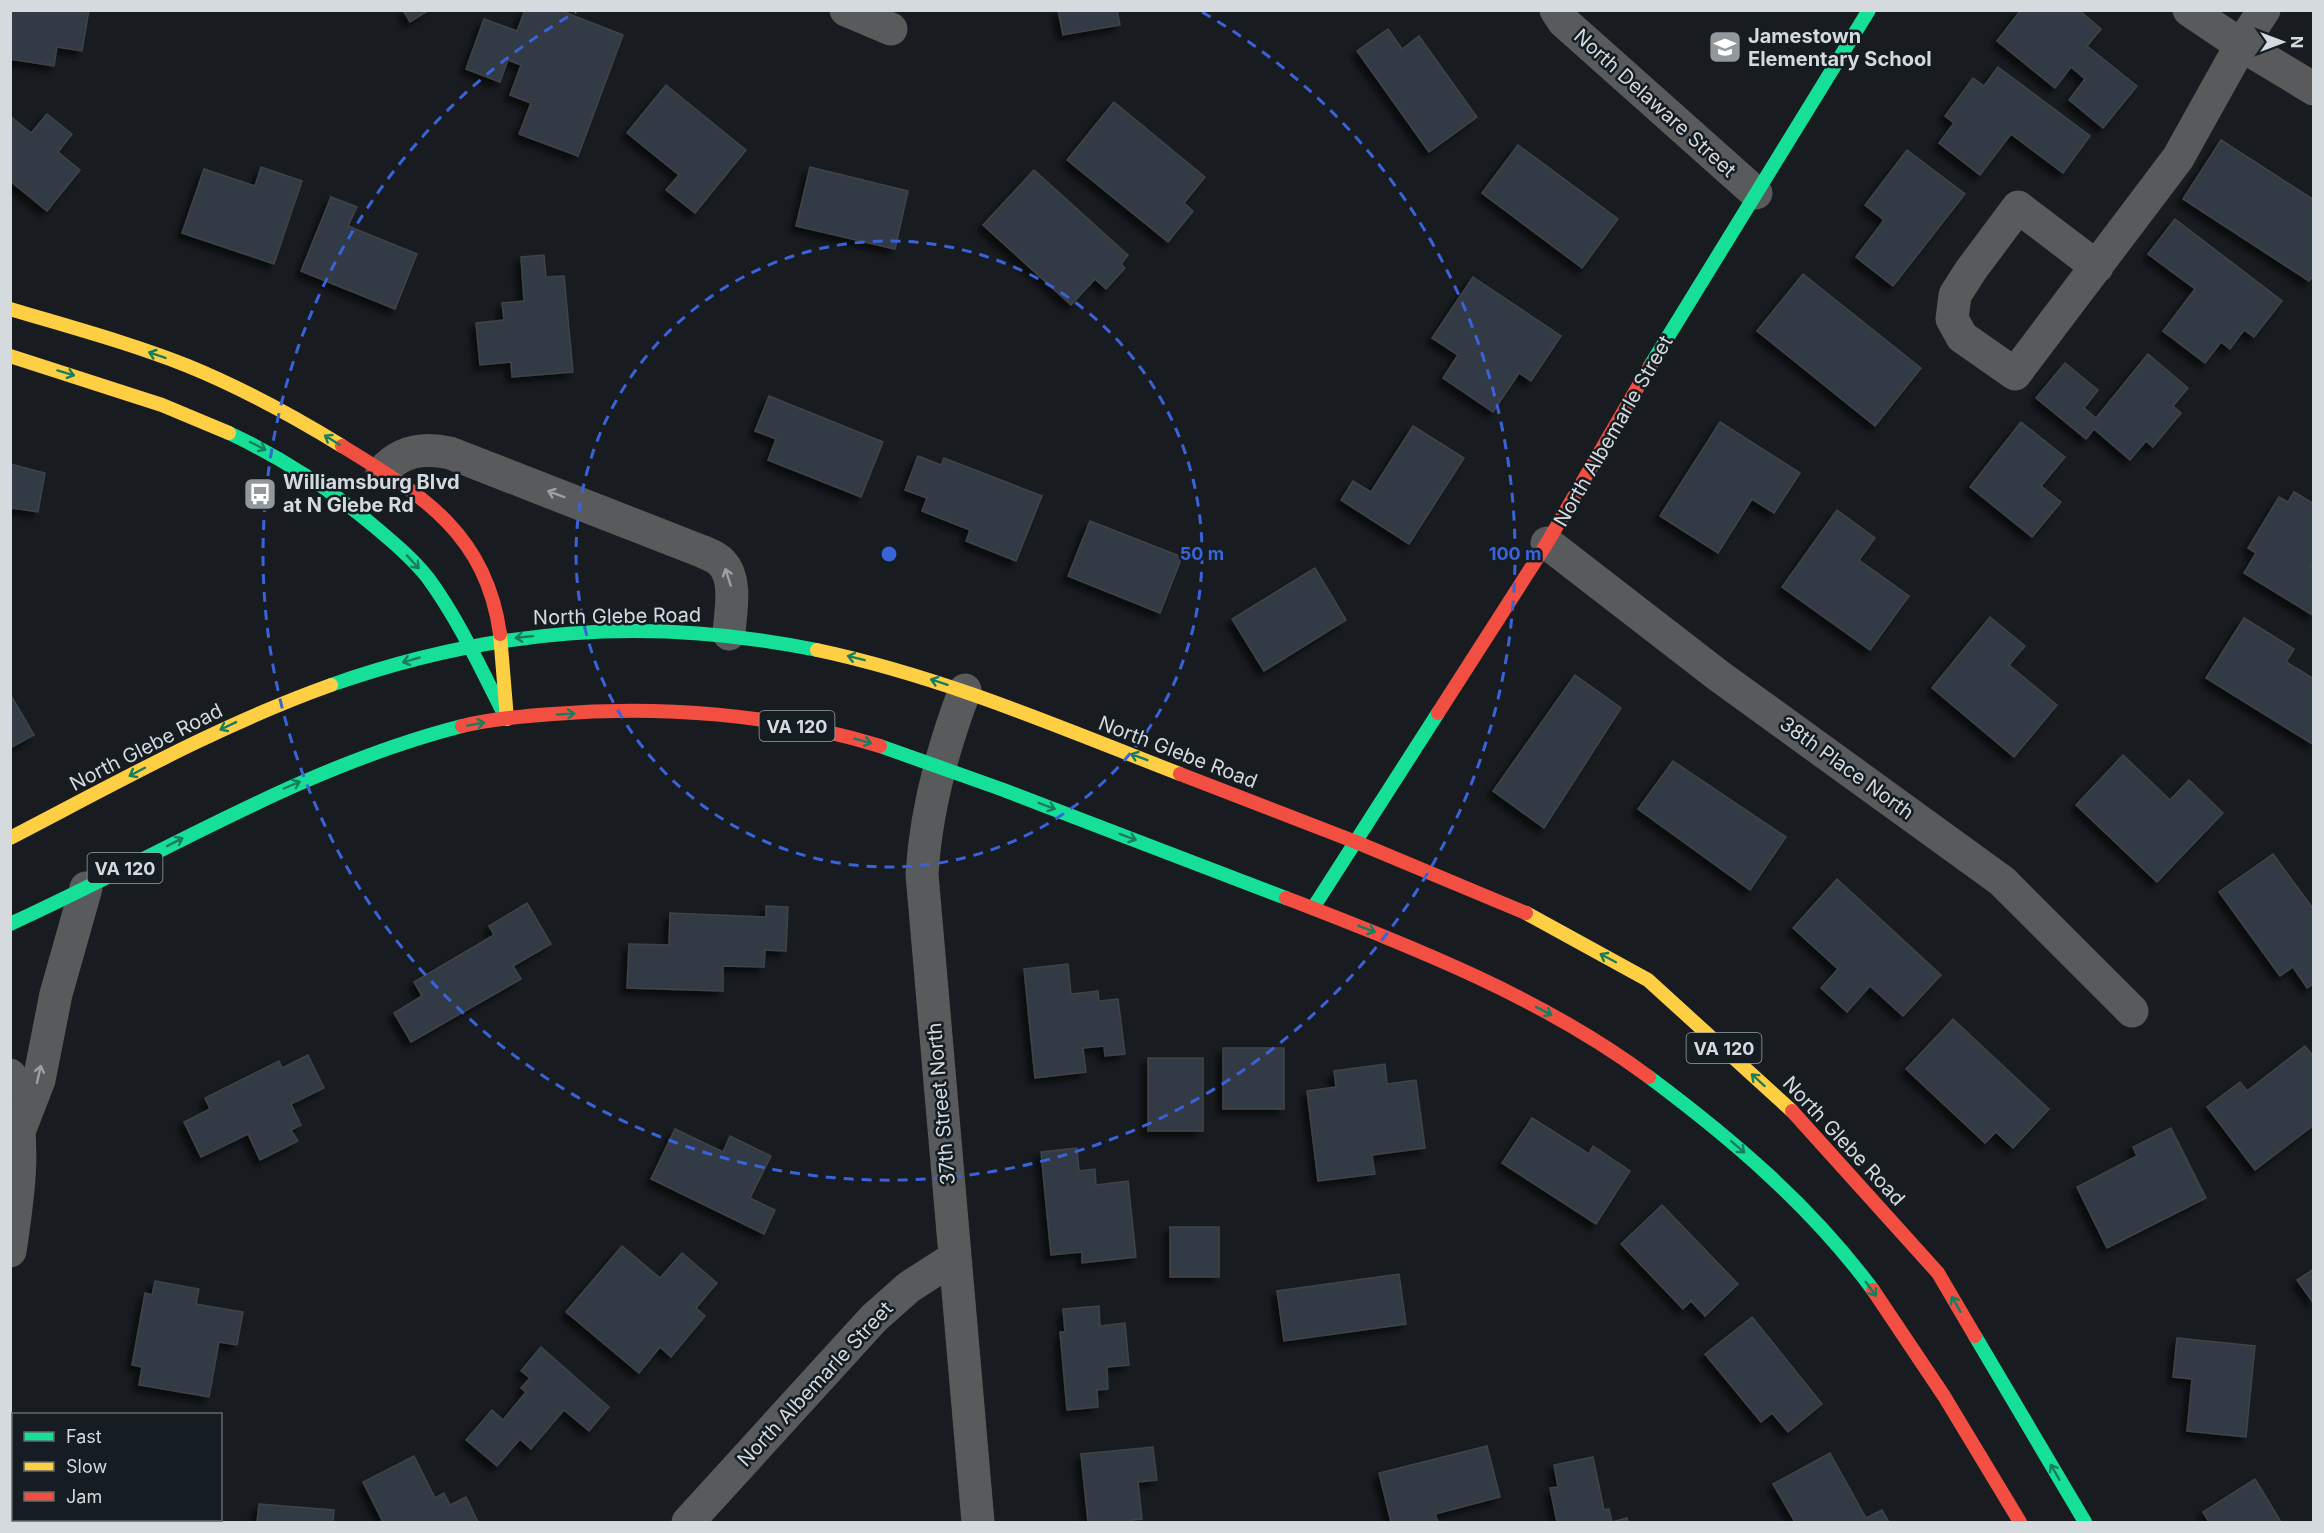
<svg xmlns="http://www.w3.org/2000/svg" width="2324" height="1533" font-family="Inter,sans-serif">
	<style>
		.building { fill: #333a44; stroke: #404346; stroke-width: 1.5; filter: url(#shadow) }
		.lines { fill: none; stroke-linecap: round; stroke-linejoin: round }
		.street { stroke: #585a5c; stroke-width: 33 }
		.fast { stroke: #16e098; stroke-width: 14 }
		.slow { stroke: #ffcf43; stroke-width: 14 }
		.jam { stroke: #f24e42; stroke-width: 14 }
		.oneway { stroke: #167e5e }
		.oneway2 { stroke: #9ca0a4 }
		.ring { fill: none; stroke: #3863d9; stroke-width: 3; stroke-dasharray: 10 8 }
		.labels { text-anchor: middle; dominant-baseline: central; stroke-width: 5; stroke-linejoin: round; paint-order: stroke }
		.shield { fill: #151d23; stroke: #9ba1a6; stroke-width: 1.5 }
		.shield-label { font-size: 18px; font-weight: bold; fill: #d4dade }
		.poi-label { font-size: 20px; font-weight: bold; fill: #d4dade; stroke: #151d23; text-anchor: start }
		.street-label { font-size: 20px; fill: #d4dade; stroke: #151d23 }
		.centre { fill: #3863d9; stroke: #151d23; stroke-width: 3 }
		.ring-label { font-size: 18px; text-anchor: middle; font-weight: bold; fill: #3863d9; stroke: #151d23; stroke-width: 5; stroke-linejoin: round; paint-order: stroke }
	</style>
	<defs>
		<filter id="shadow"><feDropShadow dx="-5.5" dy="5.5" stdDeviation="3" flood-color="#0009"/></filter>
	</defs>
	<rect width="100%" height="100%" fill="#181c20"/>
	<!-- building -->
	<g class="building">
		<path d="M10 10H89L82 51 57 47 54 66 10 59Z"/>
		<path d="M403 10H429L410 22Z"/>
		<path d="M525 10H559L623 35 578 156 519 134 531 103 510 95 521 65 508 60 500 82 466 69 484 19 517 31Z"/>
		<path d="M1058 10H1117L1120 25 1063 35Z"/>
		<path d="M2021 10H2079L2101 29 2087 46 2137 86 2103 128 2069 100 2085 79 2071 67 2055 88 1997 41Z"/>
		<path d="M1388 29 1402 49 1419 36 1477 117 1429 152 1357 51Z"/>
		<path d="M1998 67 2090 136 2063 173 2011 134 1980 175 1939 143 1954 123 1945 116 1973 78 1984 86Z"/>
		<path d="M666 85 746 150 695 213 666 190 679 175 627 133Z"/>
		<path d="M1114 102 1205 177 1184 203 1193 211 1168 242 1067 160Z"/>
		<path d="M47 114 72 134 58 152 80 170 47 211 10 181V116L31 133Z"/>
		<path d="M2221 140 2314 200V275L2309 281 2183 199Z"/>
		<path d="M1518 145 1618 219 1582 268 1482 193Z"/>
		<path d="M1907 150 1965 194 1893 286 1856 257 1884 220 1865 205Z"/>
		<path d="M261 167 302 181 274 264 182 233 204 169 255 186Z"/>
		<path d="M810 167 908 191 895 249 796 226Z"/>
		<path d="M1034 170 1128 255 1121 264 1125 268 1106 289 1095 279 1071 305 983 225Z"/>
		<path d="M331 197 357 207 348 226 417 254 395 309 301 271Z"/>
		<path d="M2175 219 2282 301 2254 337 2244 330 2230 349 2221 342 2205 363 2163 331 2195 289 2148 254Z"/>
		<path d="M544 255 546 277 564 276 573 372 512 377 511 362 480 365 476 323 504 320 502 303 524 301 521 257Z"/>
		<path d="M1803 274 1921 368 1875 426 1757 331Z"/>
		<path d="M1473 277 1561 336 1531 381 1519 373 1493 412 1443 378 1458 355 1432 338Z"/>
		<path d="M2148 354 2188 388 2173 406 2181 413 2153 447 2146 441 2130 460 2094 429 2086 439 2036 398 2065 363 2098 390 2084 408 2096 418Z"/>
		<path d="M769 396 883 442 861 497 768 460 776 439 755 431Z"/>
		<path d="M1720 422 1800 473 1774 513 1752 499 1718 553 1660 516Z"/>
		<path d="M2021 422 2065 457 2041 486 2061 502 2032 537 1970 487Z"/>
		<path d="M1413 426 1464 458 1409 544 1341 500 1353 481 1371 492Z"/>
		<path d="M918 456 941 465 944 458 1042 496 1016 561 966 541 970 530 922 511 927 498 905 490Z"/>
		<path d="M10 464 45 473 38 512 12 508 10 516Z"/>
		<path d="M2294 492 2314 504V561L2310 567 2314 569V616L2244 573 2256 553 2248 548 2279 497 2288 502Z"/>
		<path d="M1837 510 1875 538 1859 560 1909 596 1870 650 1782 587Z"/>
		<path d="M1090 521 1182 557 1160 613 1068 576Z"/>
		<path d="M1315 568 1346 620 1264 671 1232 619Z"/>
		<path d="M1990 617 2025 646 2009 665 2057 705 2014 757 1932 688Z"/>
		<path d="M2244 618 2294 649 2286 662 2314 679V745L2206 678Z"/>
		<path d="M1575 675 1621 708 1544 828 1493 791Z"/>
		<path d="M10 694 34 735 10 748Z"/>
		<path d="M2123 755 2170 800 2189 780 2223 813 2157 882 2076 805Z"/>
		<path d="M1673 761 1786 837 1750 890 1638 809Z"/>
		<path d="M2273 854 2314 910V983L2307 988 2293 967 2280 976 2219 892Z"/>
		<path d="M1837 879 1941 975 1903 1016 1870 986 1847 1012 1821 988 1838 969 1793 928Z"/>
		<path d="M527 903 551 944 513 966 521 979 411 1042 394 1013 422 996 414 982 494 935 489 926Z"/>
		<path d="M766 906 788 907 786 951 765 950 764 967 723 966V991L627 988 629 944 669 945 670 913 766 917Z"/>
		<path d="M1068 964 1071 994 1098 991 1099 1001 1118 999 1125 1054 1105 1056 1104 1046 1083 1048 1086 1072 1035 1078 1024 969Z"/>
		<path d="M1953 1019 2049 1109 2013 1148 1996 1132 1985 1143 1906 1069Z"/>
		<path d="M2305 1046 2314 1057V1125L2255 1170 2207 1107 2240 1082 2247 1091Z"/>
		<rect x="1223" y="1048" width="61" height="61"/>
		<path d="M308 1055 324 1088 291 1104 301 1125 291 1130 298 1141 260 1160 248 1134 201 1157 184 1122 210 1109 205 1098 279 1061 282 1068Z"/>
		<rect x="1148" y="1058" width="55" height="73"/>
		<path d="M1385 1064 1387 1084 1416 1080 1425 1148 1372 1155 1375 1174 1318 1181 1307 1091 1336 1087 1334 1071Z"/>
		<path d="M1532 1118 1589 1154 1593 1146 1630 1171 1596 1224 1502 1163Z"/>
		<path d="M2171 1128 2206 1198 2107 1248 2077 1187 2137 1156 2133 1147Z"/>
		<path d="M675 1129 723 1152 730 1136 771 1156 750 1198 775 1210 764 1234 651 1179Z"/>
		<path d="M1077 1148 1079 1171 1095 1169 1096 1185 1128 1181 1136 1257 1082 1263V1252L1051 1255 1041 1152Z"/>
		<path d="M1662 1205 1738 1284 1705 1316 1691 1301 1683 1309 1621 1244Z"/>
		<rect x="1170" y="1227" width="49" height="50"/>
		<path d="M622 1246 660 1278 682 1253 717 1283 696 1308 705 1316 671 1357 660 1347 639 1373 566 1312Z"/>
		<path d="M2314 1269V1304L2297 1280Z"/>
		<path d="M1399 1274 1406 1324 1284 1341 1277 1291Z"/>
		<path d="M155 1281 199 1289 196 1304 243 1312 237 1345 219 1342 209 1397 139 1385 142 1367 132 1365 145 1293 152 1295Z"/>
		<path d="M1099 1306 1100 1326 1125 1323 1129 1365 1107 1367 1108 1389 1097 1390 1098 1407 1067 1410 1060 1332H1065L1063 1309Z"/>
		<path d="M1752 1317 1822 1404 1788 1432 1772 1413 1761 1422 1705 1354Z"/>
		<path d="M2177 1338 2255 1346 2246 1437 2187 1431 2192 1379 2173 1377Z"/>
		<path d="M541 1347 609 1407 589 1431 564 1410 531 1449 520 1439 497 1466 466 1440 492 1410 503 1420 526 1392 521 1388 530 1378 521 1371Z"/>
		<path d="M1487 1446 1500 1497 1435 1514 1438 1522H1391L1379 1473Z"/>
		<path d="M1153 1447 1157 1480 1138 1482 1142 1519 1132 1520 1133 1522H1088L1081 1454Z"/>
		<path d="M1830 1453 1866 1518 1882 1510 1889 1522H1795L1773 1484Z"/>
		<path d="M414 1456 435 1498 444 1493 450 1505 466 1497 478 1522H383L363 1482Z"/>
		<path d="M1593 1457 1604 1510 1609 1509 1612 1522 1627 1518 1628 1522H1557L1550 1488 1558 1487 1554 1465Z"/>
		<path d="M2255 1479 2281 1522H2209L2203 1512Z"/>
		<path d="M259 1504 334 1510 333 1522H257Z"/>
		<path d="M116 1520H167L166 1522H115Z"/>
	</g>
	<g class="lines">
		<!-- street -->
		<g class="street">
			<path d="M846 10 891 29"/>
			<path d="M1556 10 1564 22 1756 193"/>
			<path d="M2189 10 2241 45 2314 89"/>
			<path d="M2097 267 2018 207 1971 270 1955 295 1952 319 1962 337 2015 374 2178 158 2241 45 2264 10"/>
			<path d="M382 472C400 451 423 447 450 453L701 551C708 554 717 557 722 563 738 580 730 613 729 634"/>
			<path d="M1547 543 1719 676 2002 881 2132 1011"/>
			<path d="M965 690C942 750 926 810 922 874L978 1522"/>
			<path d="M10 1075C26 1140 20 1186 10 1251"/>
			<path d="M20 1129 39 1080 56 994 86 888"/>
			<path d="M688 1522 874 1318 909 1287 954 1258"/>
		</g>
		<!-- fast -->
		<g class="fast">
			<path d="M1650 366 1869 10"/>
			<path d="M229 433C282 458 330 489 375 527 394 543 413 559 428 578 458 619 479 665 502 710"/>
			<path d="M331 685C493 628 649 616 817 650"/>
			<path d="M880 746 1001 789 1286 898"/>
			<path d="M1313 908 1438 713"/>
			<path d="M10 924C160 856 301 767 462 726"/>
			<path d="M1649 1077C1732 1139 1811 1206 1873 1290"/>
			<path d="M1975 1336 2085 1522"/>
		</g>
		<!-- slow -->
		<g class="slow">
			<path d="M10 309C70 327 130 343 188 366 242 388 293 416 342 446"/>
			<path d="M10 356 162 405 229 433"/>
			<path d="M500 634 507 719"/>
			<path d="M817 650C944 677 1059 727 1180 774"/>
			<path d="M10 838C116 783 219 725 331 685"/>
			<path d="M1526 913 1648 980 1792 1111"/>
		</g>
		<!-- jam -->
		<g class="jam">
			<path d="M342 446C422 495 486 533 500 634"/>
			<path d="M1438 713 1547 543 1650 366"/>
			<path d="M462 726C491 719 523 716 553 714 660 705 776 714 880 746"/>
			<path d="M1180 774 1356 842 1526 913"/>
			<path d="M1286 898C1412 947 1540 996 1649 1077"/>
			<path d="M1792 1111 1938 1273 1975 1336"/>
			<path d="M1873 1290 1944 1396 2020 1522"/>
		</g>
	</g>
	<!-- one-way arrows -->
	<defs><path id="oneway-shaft" d="M-6 0H5M1.5-3L5.5 0L1.5 3" fill="none" stroke-width="1.6" stroke-linecap="round" stroke-linejoin="round" transform="scale(1.5)"/></defs>
	<g class="oneway">
		<use href="#oneway-shaft" transform="translate(157 355) rotate(-161)"/>
		<use href="#oneway-shaft" transform="translate(66 373) rotate(17)"/>
		<use href="#oneway-shaft" transform="translate(332 440) rotate(-148)"/>
		<use href="#oneway-shaft" transform="translate(258 446) rotate(27)"/>
		<use href="#oneway-shaft" transform="translate(413 562) rotate(47)"/>
		<use href="#oneway-shaft" transform="translate(524 637) rotate(174)"/>
		<use href="#oneway-shaft" transform="translate(856 658) rotate(-166)"/>
		<use href="#oneway-shaft" transform="translate(411 660) rotate(164)"/>
		<use href="#oneway-shaft" transform="translate(939 682) rotate(-162)"/>
		<use href="#oneway-shaft" transform="translate(566 714) rotate(-3)"/>
		<use href="#oneway-shaft" transform="translate(476 724) rotate(-10)"/>
		<use href="#oneway-shaft" transform="translate(228 726) rotate(154)"/>
		<use href="#oneway-shaft" transform="translate(863 741) rotate(15)"/>
		<use href="#oneway-shaft" transform="translate(1139 757) rotate(-159)"/>
		<use href="#oneway-shaft" transform="translate(137 772) rotate(152)"/>
		<use href="#oneway-shaft" transform="translate(292 785) rotate(-23)"/>
		<use href="#oneway-shaft" transform="translate(1047 806) rotate(21)"/>
		<use href="#oneway-shaft" transform="translate(1128 837) rotate(21)"/>
		<use href="#oneway-shaft" transform="translate(175 842) rotate(-27)"/>
		<use href="#oneway-shaft" transform="translate(1367 929) rotate(21)"/>
		<use href="#oneway-shaft" transform="translate(1608 958) rotate(-152)"/>
		<use href="#oneway-shaft" transform="translate(1544 1011) rotate(27)"/>
		<use href="#oneway-shaft" transform="translate(1758 1080) rotate(-138)"/>
		<use href="#oneway-shaft" transform="translate(1738 1147) rotate(41)"/>
		<use href="#oneway-shaft" transform="translate(1871 1289) rotate(54)"/>
		<use href="#oneway-shaft" transform="translate(1956 1304) rotate(-120)"/>
		<use href="#oneway-shaft" transform="translate(2055 1472) rotate(-120)"/>
	</g>
	<g class="oneway2">
		<use href="#oneway-shaft" transform="translate(556 494) rotate(-159)"/>
		<use href="#oneway-shaft" transform="translate(728 577) rotate(-108)"/>
		<use href="#oneway-shaft" transform="translate(39 1074) rotate(-77)"/>
	</g>
	<!-- distance rings -->
	<g class="ring">
		<circle cx="889" cy="554" r="313"/>
		<path d="M1202 12A626 626 0 1 1 576 12"/>
	</g>
	<!-- icons -->
	<defs>
		<g id="school-square" transform="scale(1.725)"><rect x="-9" y="-9" width="18" height="18" rx="4" fill="#92989c" stroke="#151d23"/><path d="M0-5L7-2L0 1L-7-2ZM-4 1L0 2.5L4 1V4Q0 6-4 4Z" fill="#fff"/></g>
		<g id="bus-square" transform="scale(1.725)"><rect x="-9" y="-9" width="18" height="18" rx="4" fill="#92989c" stroke="#151d23"/><path d="M-5-6H5V4H4V6H2V4H-2V6H-4V4H-5ZM-3.5-4V0h7V-4ZM-3.5 1.2v1.5H-2V1.2ZM2 1.2v1.5H3.5V1.2Z" fill="#fff"/></g>
	</defs>
	<g fill-rule="evenodd">
		<use href="#school-square" x="1725" y="47"/>
		<use href="#bus-square" x="260" y="494"/>
	</g>
	<g class="labels">
		<!-- shield labels -->
		<g class="shield">
			<rect x="759.5" y="711" width="75" height="30" rx="4.5"/>
			<rect x="87.5" y="853" width="75" height="30" rx="4.5"/>
			<rect x="1686.5" y="1033" width="75" height="30" rx="4.5"/>
		</g>
		<g class="shield-label">
			<text x="797" y="726">VA 120</text>
			<text x="125" y="868">VA 120</text>
			<text x="1724" y="1048">VA 120</text>
		</g>
		<!-- poi labels -->
		<g class="poi-label">
			<text x="1748" y="36">Jamestown<tspan x="1748" dy="23">Elementary School</tspan></text>
			<text x="283" y="482">Williamsburg Blvd<tspan x="283" dy="23">at N Glebe Rd</tspan></text>
		</g>
		<!-- street labels -->
		<g class="street-label">
			<text transform="translate(1655 103) rotate(42)">North Delaware Street</text>
			<text transform="translate(1613 431) rotate(-60)">North Albemarle Street</text>
			<text transform="translate(617 616) rotate(-1)">North Glebe Road</text>
			<text transform="translate(146 747) rotate(-27)">North Glebe Road</text>
			<text transform="translate(1178 752) rotate(21)">North Glebe Road</text>
			<text transform="translate(1847 768) rotate(36)">38th Place North</text>
			<text transform="translate(941 1104) rotate(-95)">37th Street North</text>
			<text transform="translate(1844 1141) rotate(47)">North Glebe Road</text>
			<text transform="translate(815 1384) rotate(-47)">North Albemarle Street</text>
		</g>
	</g>
	<circle cx="889" cy="554" r="9" class="centre"/>
	<g class="ring-label">
		<text x="1202" y="560">50 m</text>
		<text x="1515" y="560">100 m</text>
	</g>
	<!-- border -->
	<rect width="2324" height="1533" fill="none" stroke="#d4dade" stroke-width="24"/>
	<!-- legend -->
	<rect x="12" y="1413" width="210" height="108" fill="#151d23" stroke="#61696e" stroke-width="1.5"/>
	<rect x="24" y="1432" width="30" height="9" fill="#16e098" stroke="#61696e" stroke-width="1.5"/>
	<text x="66" y="1443" font-size="18" fill="#d4dade">Fast</text>
	<rect x="24" y="1462" width="30" height="9" fill="#ffcf43" stroke="#61696e" stroke-width="1.5"/>
	<text x="66" y="1473" font-size="18" fill="#d4dade">Slow</text>
	<rect x="24" y="1492" width="30" height="9" fill="#f24e42" stroke="#61696e" stroke-width="1.5"/>
	<text x="66" y="1503" font-size="18" fill="#d4dade">Jam</text>
	<!-- north arrow -->
	<g transform="translate(2282 42) rotate(90)" stroke="#151d23" stroke-width="4.5" paint-order="stroke">
	<path d="M0-4.5L10 22L0 15L-10 22Z" fill="#d4dade"/>
	<text y="-9" font-size="16" font-weight="bold" text-anchor="middle" fill="#d4dade">N</text>
	</g>
</svg>
